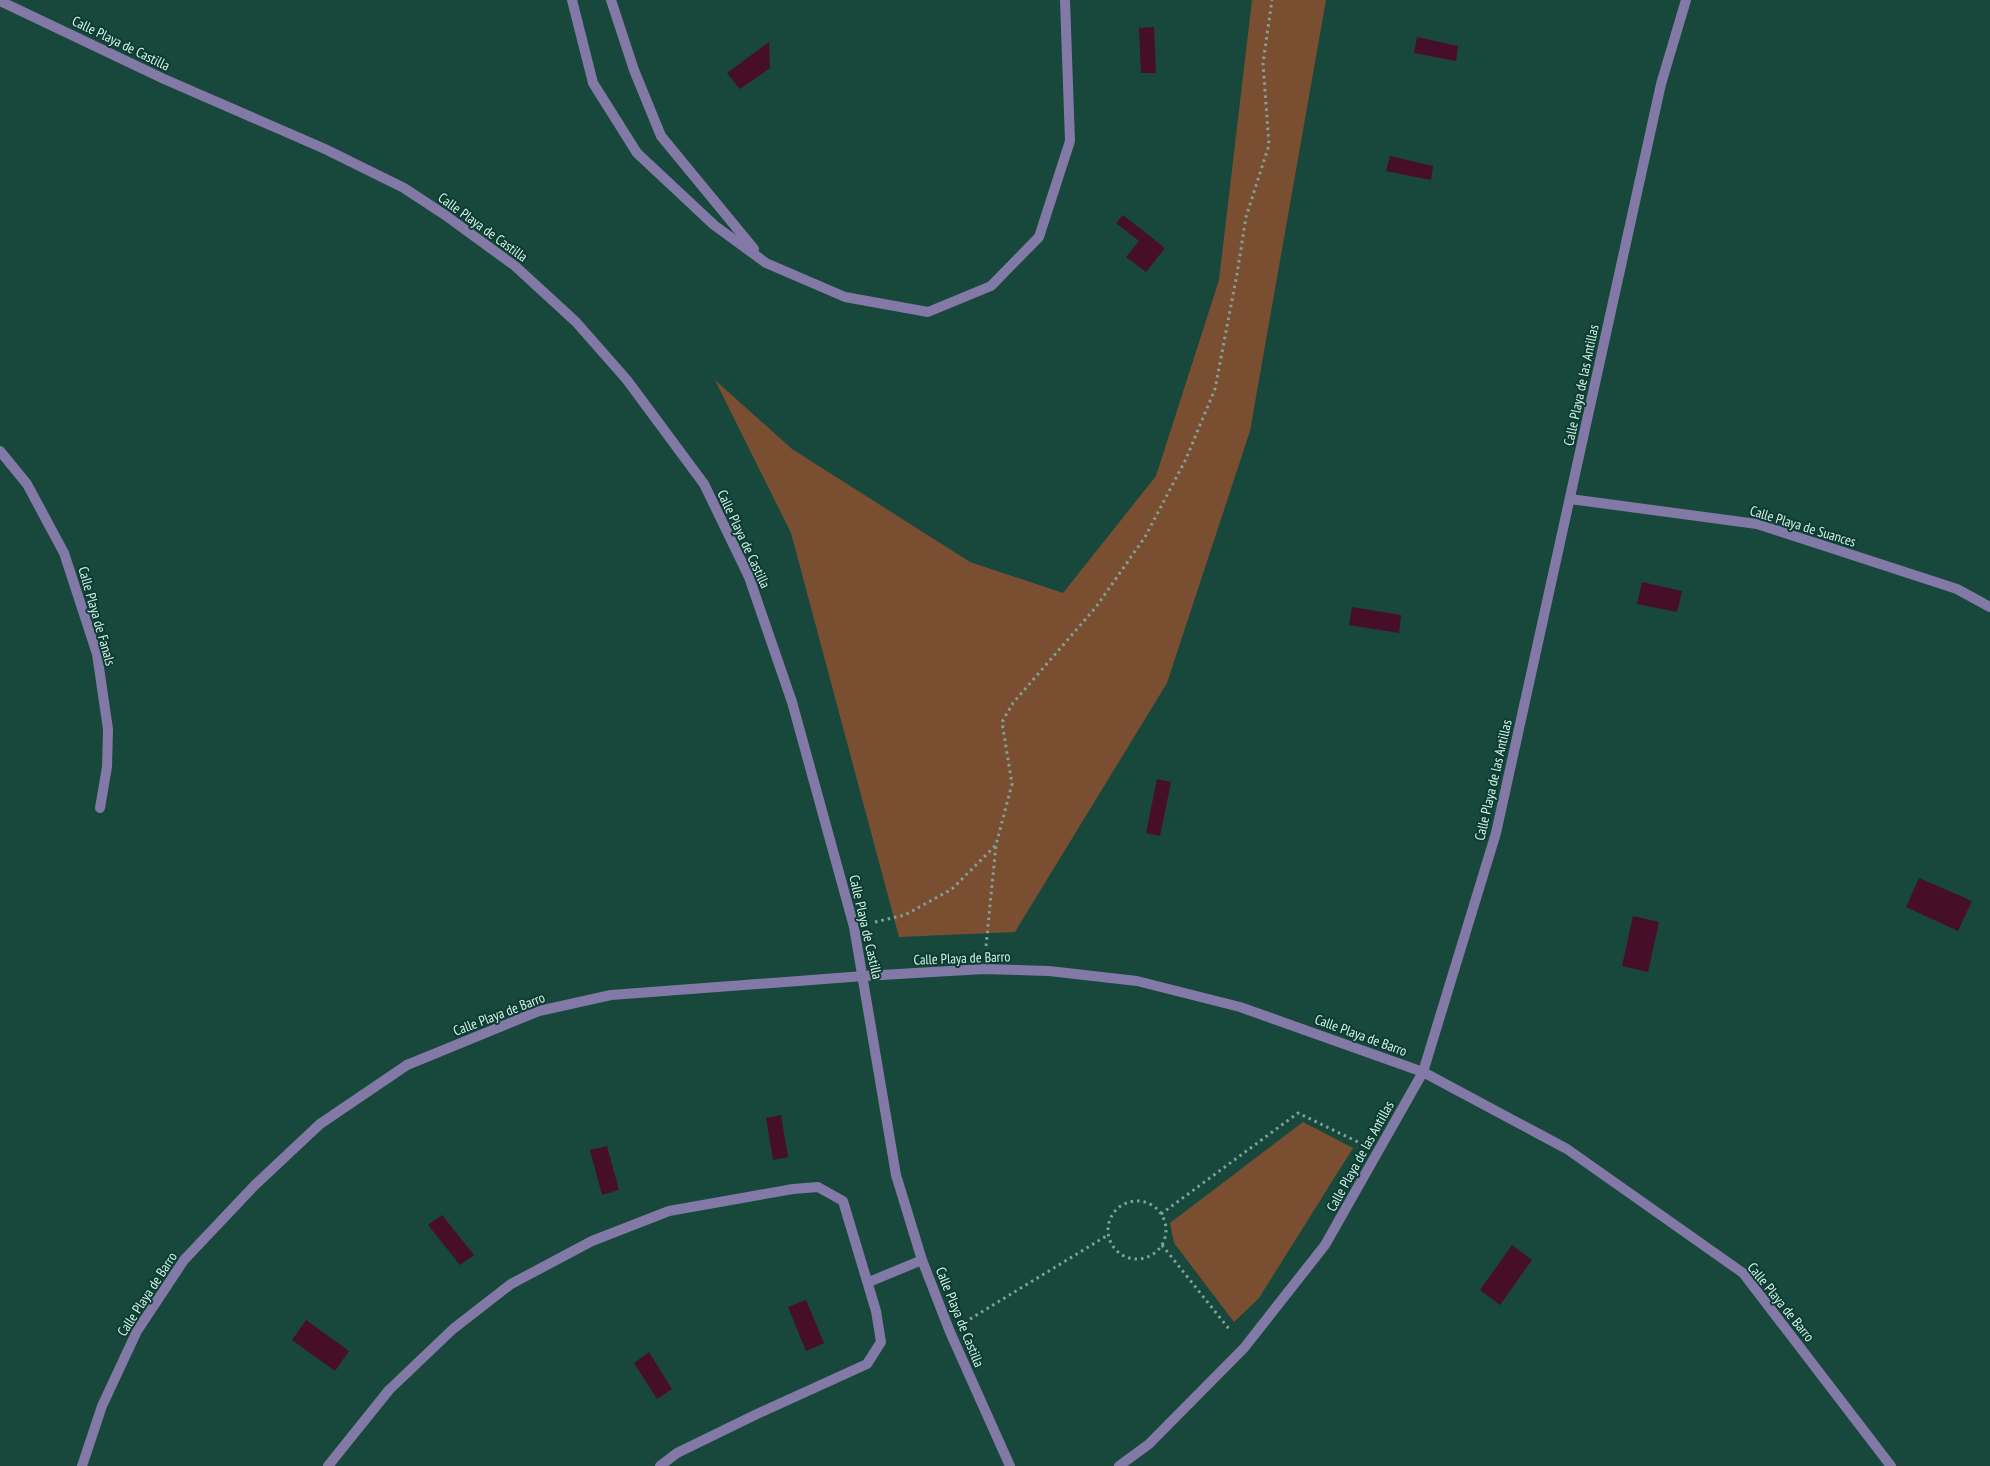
<svg xmlns="http://www.w3.org/2000/svg" width="1990" height="1466" font-family="'PT Sans Narrow',sans-serif">
	<style>
		.green { fill: #7a4f31 }
		.water { fill: #470e2a }
		.lines { fill: none; stroke-linecap: round; stroke-linejoin: round }
		.path { stroke: #80a299; stroke-width: 3; stroke-dasharray: 2.5 4; stroke-linecap: butt }
		.street { stroke: #8379a6; stroke-width: 10 }
		.labels { text-anchor: middle; dominant-baseline: central; stroke-width: 4; stroke-linejoin: round; paint-order: stroke }
		.street-label { font-size: 14px; fill: #d9f1e9; stroke: #0b3d32 }
	</style>
	<rect width="100%" height="100%" fill="#18473c"/>
	<!-- green -->
	<g class="green">
		<path d="M1252 0H1326L1250 431 1167 683 1015 932 899 937 791 533 715 380 792 449 970 562 1063 593 1156 476 1219 280Z"/>
		<path d="M1303 1122 1353 1148 1259 1298 1234 1322 1174 1243 1170 1223Z"/>
	</g>
	<!-- water -->
	<g class="water">
		<path d="M1154 27 1156 73H1141L1139 28Z"/>
		<path d="M1417 37 1458 46 1456 61 1414 53Z"/>
		<path d="M769 42 770 68 740 89 727 73Z"/>
		<path d="M1390 156 1433 166 1431 180 1386 171Z"/>
		<path d="M1123 215 1165 248 1146 272 1126 257 1139 241 1116 223Z"/>
		<path d="M1642 582 1682 591 1677 612 1637 604Z"/>
		<path d="M1352 607 1401 615 1399 633 1349 625Z"/>
		<path d="M1157 779 1171 782 1160 836 1146 833Z"/>
		<path d="M1919 878 1972 901 1958 931 1906 907Z"/>
		<path d="M1633 916 1659 922 1648 972 1622 966Z"/>
		<path d="M781 1115 788 1157 773 1160 766 1118Z"/>
		<path d="M607 1146 619 1190 602 1195 590 1150Z"/>
		<path d="M442 1215 474 1255 460 1265 428 1225Z"/>
		<path d="M1512 1245 1532 1260 1500 1305 1480 1290Z"/>
		<path d="M806 1300 824 1343 806 1351 788 1307Z"/>
		<path d="M306 1320 349 1351 335 1371 292 1340Z"/>
		<path d="M649 1352 672 1389 657 1399 634 1363Z"/>
	</g>
	<g class="lines">
		<!-- path -->
		<g class="path">
			<path d="M875 922 905 915 952 889 996 845 1012 784 1002 722 1013 703 1096 607 1145 537 1186 459 1215 389 1237 274 1246 217 1269 145 1263 63 1272 0"/>
			<path d="M986 946 996 845"/>
			<circle cx="1137" cy="1230" r="29"/>
			<path d="M1161 1214 1298 1113 1358 1142"/>
			<path d="M1162 1245 1229 1329"/>
			<path d="M970 1319 1108 1235"/>
		</g>
		<!-- street -->
		<g class="street">
			<path d="M572 0 593 83 637 153 714 225 766 263 845 297 928 312 991 286 1039 237 1070 141 1065 0"/>
			<path d="M611 0 634 70 661 136 754 249"/>
			<path d="M0 1 164 79 325 149 404 188 445 215 515 266 576 322 627 380 704 484 749 577 792 702 854 927 896 1175 922 1260 950 1332 1010 1466"/>
			<path d="M0 451 27 484 64 553 97 654 108 729 107 767 100 808"/>
			<path d="M1570 499 1757 524 1957 589 1990 607"/>
			<path d="M869 1282 922 1260"/>
			<path d="M82 1466 102 1406 137 1331 184 1260 255 1185 320 1124 407 1065 539 1011 611 995 864 976 984 969 1049 971 1137 981 1240 1007 1423 1072 1567 1149 1743 1273 1891 1466"/>
			<path d="M328 1466 389 1390 453 1329 511 1284 592 1241 669 1211 793 1189 818 1187 843 1201 876 1311 881 1342 867 1364 757 1414 677 1453 660 1466"/>
			<path d="M1119 1466 1149 1444 1244 1348 1325 1245 1423 1072 1496 833 1661 84 1686 0"/>
		</g>
	</g>
	<g class="labels">
		<!-- street labels -->
		<g class="street-label">
			<text transform="translate(121 43) rotate(26)">Calle Playa de Castilla</text>
			<text transform="translate(483 227) rotate(36)">Calle Playa de Castilla</text>
			<text transform="translate(1581 385) rotate(-78)">Calle Playa de las Antillas</text>
			<text transform="translate(1803 526) rotate(17)">Calle Playa de Suances</text>
			<text transform="translate(744 539) rotate(65)">Calle Playa de Castilla</text>
			<text transform="translate(97 616) rotate(74)">Calle Playa de Fanals</text>
			<text transform="translate(1493 780) rotate(-77)">Calle Playa de las Antillas</text>
			<text transform="translate(866 927) rotate(77)">Calle Playa de Castilla</text>
			<text transform="translate(962 958) rotate(-2)">Calle Playa de Barro</text>
			<text transform="translate(499 1014) rotate(-21)">Calle Playa de Barro</text>
			<text transform="translate(1361 1035) rotate(20)">Calle Playa de Barro</text>
			<text transform="translate(1360 1156) rotate(-61)">Calle Playa de las Antillas</text>
			<text transform="translate(147 1294) rotate(-57)">Calle Playa de Barro</text>
			<text transform="translate(1781 1302) rotate(51)">Calle Playa de Barro</text>
			<text transform="translate(960 1317) rotate(68)">Calle Playa de Castilla</text>
		</g>
	</g>
</svg>
